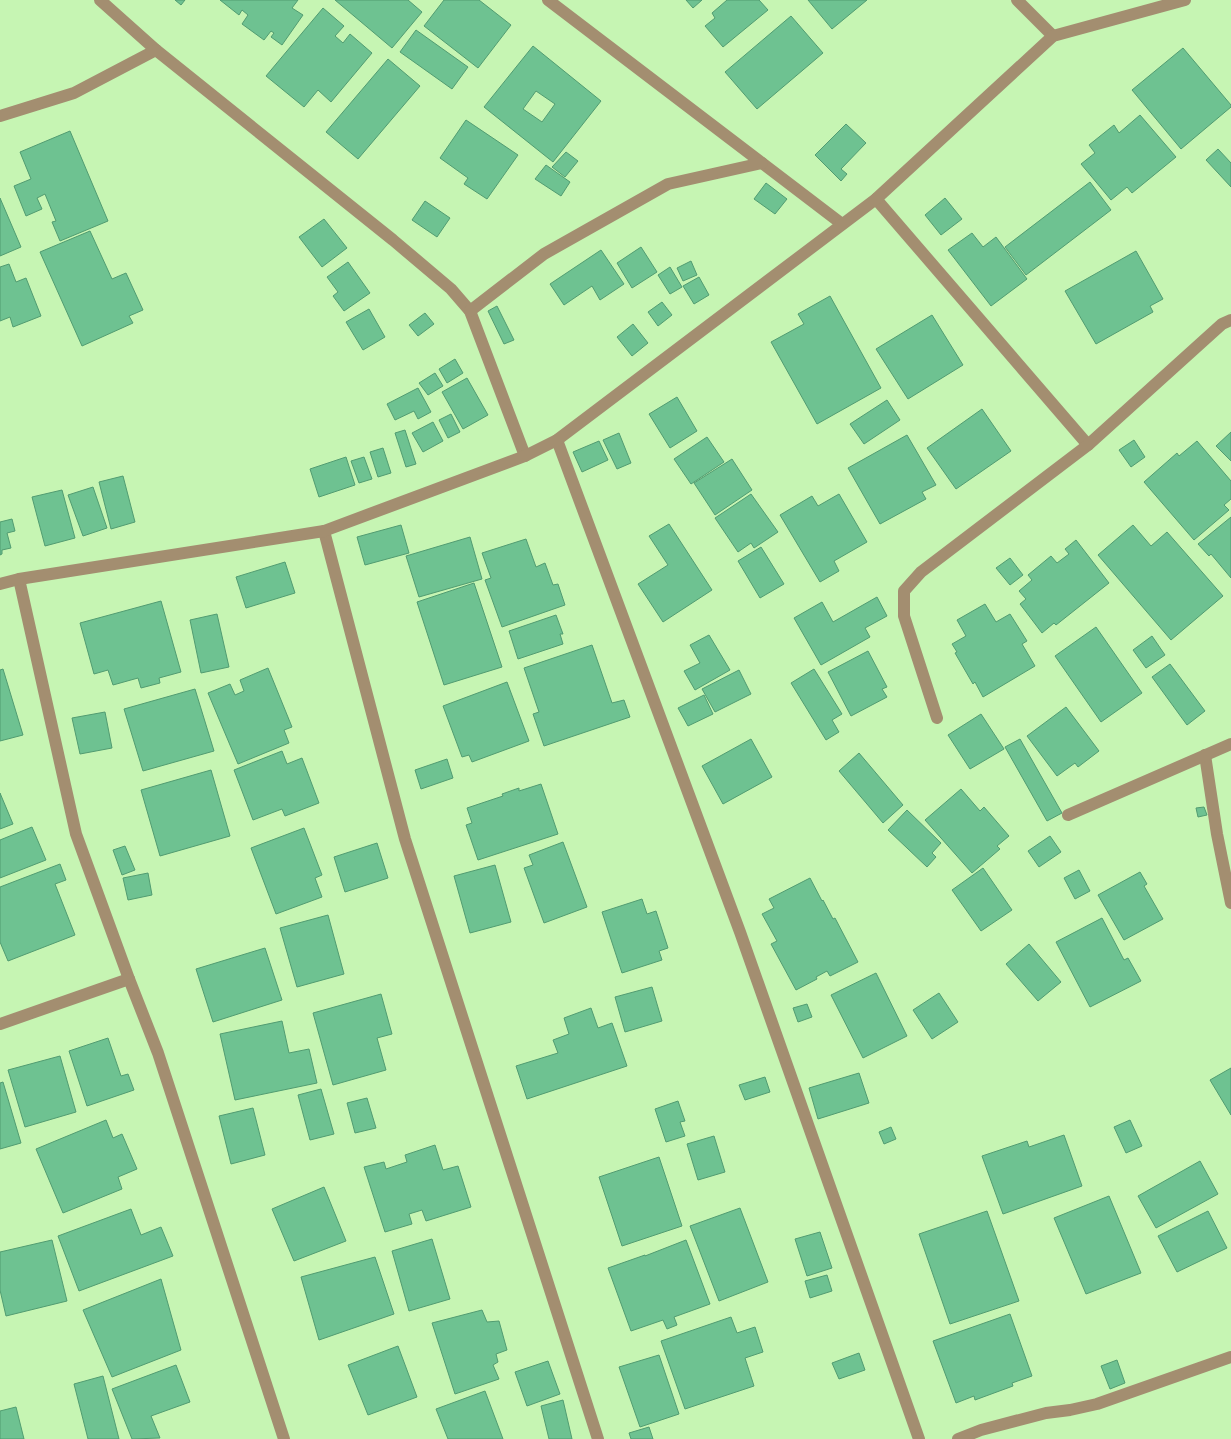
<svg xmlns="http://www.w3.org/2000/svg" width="1231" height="1439" font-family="'PT Sans',sans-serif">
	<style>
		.building { fill: #6ec291; stroke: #519c71; fill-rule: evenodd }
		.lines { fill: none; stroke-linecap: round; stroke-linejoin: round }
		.minor { stroke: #a38e70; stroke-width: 12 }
	</style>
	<rect width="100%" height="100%" fill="#c6f5b3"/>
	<!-- building -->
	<g class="building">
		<path d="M175 0H185L181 5Z"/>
		<path d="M220 0H298L292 8 303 15 282 45 271 37 274 33 271 31 264 40 242 24 248 15 242 10 239 15Z"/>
		<path d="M335 0H408L422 12 392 48Z"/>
		<path d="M444 0H479L511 25 478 68 424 26Z"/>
		<path d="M686 0H702L693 8Z"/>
		<path d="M727 0H759L768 10 723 47 705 26 715 18 712 13Z"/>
		<path d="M808 0H867L832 29Z"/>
		<path d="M323 8 344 26 335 36 343 43 350 34 372 53 331 102 318 90 304 107 266 76Z"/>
		<path d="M791 16 823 53 757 109 725 72Z"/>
		<path d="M416 30 468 67 452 89 400 52Z"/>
		<path d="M533 46 601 101 553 162 484 107ZM536 91 555 104 542 122 523 109Z"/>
		<path d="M1183 48 1231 105V107L1181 149 1132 90Z"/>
		<path d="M388 59 420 86 358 159 326 132Z"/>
		<path d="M1140 115 1176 157 1132 193 1127 187 1111 200 1081 164 1095 153 1089 145 1114 125 1119 133Z"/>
		<path d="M466 120 518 155 487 199 464 184 468 178 440 158Z"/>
		<path d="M846 124 866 143 841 169 847 174 841 181 815 155Z"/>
		<path d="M70 131 108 221 60 241 52 222 56 221 45 194 37 198 42 209 26 216 14 186 31 179 20 152Z"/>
		<path d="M1218 149 1231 163V187L1206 160Z"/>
		<path d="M566 152 578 161 565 177 552 167Z"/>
		<path d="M546 165 570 182 561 196 535 179Z"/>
		<path d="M1090 182 1111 210 1026 275 1005 247Z"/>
		<path d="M766 183 787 199 775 214 754 199Z"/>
		<path d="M0 198 21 247 0 256Z"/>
		<path d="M945 198 962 219 941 235 925 215Z"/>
		<path d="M425 201 450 218 437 237 412 220Z"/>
		<path d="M324 219 347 248 322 267 299 237Z"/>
		<path d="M90 231 112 279 126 273 143 310 129 316 133 323 82 346 40 252Z"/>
		<path d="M972 233 983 247 996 237 1027 279 991 306 948 250Z"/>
		<path d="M641 247 657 272 632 288 617 263Z"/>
		<path d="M601 250 624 284 600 300 592 286 564 305 550 284Z"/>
		<path d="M1136 251 1163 299 1150 306 1153 312 1096 344 1065 291Z"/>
		<path d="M691 261 697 275 683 281 677 268Z"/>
		<path d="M348 262 370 293 344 311 333 296 338 292 327 277Z"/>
		<path d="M9 264 16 282 26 278 41 316 13 327 10 317 0 321V267Z"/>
		<path d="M670 267 682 287 670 294 658 275Z"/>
		<path d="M699 277 709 295 694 304 683 286Z"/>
		<path d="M830 296 881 388 817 424 771 342 804 324 798 314Z"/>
		<path d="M662 302 672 315 658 326 648 312Z"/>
		<path d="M497 306 514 340 504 344 488 311Z"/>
		<path d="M369 309 385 337 363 350 346 322Z"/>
		<path d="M425 313 434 324 418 336 409 325Z"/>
		<path d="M932 315 963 365 908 399 876 349Z"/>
		<path d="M633 324 648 343 632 356 617 337Z"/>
		<path d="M455 359 463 373 447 383 439 369Z"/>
		<path d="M435 373 443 386 428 395 419 383Z"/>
		<path d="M467 378 488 415 463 429 442 392Z"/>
		<path d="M418 388 431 412 418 419 414 411 395 420 387 404Z"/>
		<path d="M677 397 697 431 670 448 649 414Z"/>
		<path d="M887 400 900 420 864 444 850 424Z"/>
		<path d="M982 409 1011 451 956 489 927 448Z"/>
		<path d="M451 414 460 432 448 438 439 420Z"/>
		<path d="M433 422 443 441 423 452 412 433Z"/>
		<path d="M405 430 416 464 406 467 395 433Z"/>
		<path d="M1231 432V461L1216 446Z"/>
		<path d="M619 433 631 463 617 469 603 440Z"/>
		<path d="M907 435 936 485 922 492 926 499 880 524 848 468Z"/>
		<path d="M707 437 724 462 691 484 674 459Z"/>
		<path d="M1134 440 1145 457 1131 467 1119 450Z"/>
		<path d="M599 441 608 460 582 472 573 452Z"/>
		<path d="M1197 441 1231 481V499L1224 505 1229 510 1194 540 1144 482 1177 453 1179 456Z"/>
		<path d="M383 448 391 473 378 477 370 452Z"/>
		<path d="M346 457 355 485 319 497 310 469Z"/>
		<path d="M364 457 372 479 359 483 351 461Z"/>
		<path d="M732 459 752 490 715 515 694 483Z"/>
		<path d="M123 476 135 522 111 529 99 482Z"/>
		<path d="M93 487 107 528 83 536 68 495Z"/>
		<path d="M62 490 75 538 45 546 32 497Z"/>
		<path d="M751 494 778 532 754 548 751 543 738 552 715 518Z"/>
		<path d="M839 494 867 542 834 561 839 571 820 582 780 515 812 496 818 506Z"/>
		<path d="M1231 517V578L1211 554 1209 556 1198 544Z"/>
		<path d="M12 519 15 531 7 533 11 548 2 550V554L0 555V522Z"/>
		<path d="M669 524 712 590 663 622 638 584 668 565 649 536Z"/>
		<path d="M401 525 409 553 365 565 357 537Z"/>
		<path d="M1133 525 1151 546 1167 532 1223 596 1171 640 1098 555Z"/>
		<path d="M470 537 482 579 419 597 406 556Z"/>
		<path d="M526 539 536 567 545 563 553 585 558 584 565 605 502 627 485 580 491 578 482 553Z"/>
		<path d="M1076 540 1109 583 1056 625 1054 623 1042 633 1020 604 1026 599 1019 591 1032 580 1028 575 1051 556 1057 563 1069 554 1065 549Z"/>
		<path d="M761 547 784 584 760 598 738 561Z"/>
		<path d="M1010 558 1023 575 1010 585 996 568Z"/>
		<path d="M285 562 295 593 246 608 236 577Z"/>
		<path d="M474 583 502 667 444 685 417 602Z"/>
		<path d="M877 597 887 616 865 628 870 637 821 665 794 618 822 602 833 622Z"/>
		<path d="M161 601 181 672 159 678 160 683 141 688 138 678 113 685 108 670 94 674 80 623Z"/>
		<path d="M985 604 996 622 1010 614 1027 641 1022 644 1035 666 983 697 975 682 973 684 955 653 957 652 952 644 966 636 957 620Z"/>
		<path d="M217 614 229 667 201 673 190 620Z"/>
		<path d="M556 615 563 634H560L563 644 518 659 509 631Z"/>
		<path d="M1096 627 1142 693 1101 722 1055 656Z"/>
		<path d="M709 635 730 670 695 690 684 671 700 663 690 645Z"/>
		<path d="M1152 636 1165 655 1146 668 1133 650Z"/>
		<path d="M592 645 612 703 624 700 630 717 544 746 533 714 539 712 524 668Z"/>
		<path d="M868 651 887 687 882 689 887 697 851 716 828 672Z"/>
		<path d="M1170 664 1205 711 1187 725 1152 677Z"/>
		<path d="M268 668 292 727 284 730 289 743 238 764 208 693 230 684 235 695 244 691 240 680Z"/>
		<path d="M3 669 23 735 0 741V670Z"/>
		<path d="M814 669 842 714 832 720 839 732 826 740 791 683Z"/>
		<path d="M739 670 751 694 715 712 702 689Z"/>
		<path d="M507 682 529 741 472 762 469 755 462 757 443 706Z"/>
		<path d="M195 689 214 751 143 771 124 709Z"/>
		<path d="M704 695 713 714 688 726 678 708Z"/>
		<path d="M1066 707 1099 751 1078 767 1075 763 1057 776 1027 736Z"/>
		<path d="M105 712 112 748 80 754 72 718Z"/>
		<path d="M981 714 1004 749 970 769 948 735Z"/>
		<path d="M751 739 772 777 723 804 702 766Z"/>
		<path d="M1020 739 1062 813 1047 821 1005 747Z"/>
		<path d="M282 751 287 764 302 758 319 803 285 816 282 809 253 820 234 770Z"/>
		<path d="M859 753 903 805 883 823 839 771Z"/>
		<path d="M447 759 453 778 421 789 415 770Z"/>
		<path d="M211 770 230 836 160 856 141 790Z"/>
		<path d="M541 784 558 834 478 860 466 825 472 823 467 808 503 796 502 794 519 788V791Z"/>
		<path d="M961 789 980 811 984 807 1009 836 997 846 1000 849 972 873 925 820Z"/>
		<path d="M0 793 13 824 0 829Z"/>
		<path d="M1204 807 1207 815 1198 817 1196 808Z"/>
		<path d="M907 810 941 843 932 853 936 857 927 867 888 830Z"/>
		<path d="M32 827 46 860 0 878V840Z"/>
		<path d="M304 828 322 875 315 878 322 897 276 914 251 848Z"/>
		<path d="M1050 836 1061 852 1039 867 1028 851Z"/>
		<path d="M563 842 587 907 544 923 524 868 533 865 529 855Z"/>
		<path d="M377 843 388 878 345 892 334 857Z"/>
		<path d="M125 846 135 870 122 875 113 850Z"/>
		<path d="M60 864 66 880 55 884 75 935 8 961 0 942V887Z"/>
		<path d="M495 865 511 922 470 933 454 876Z"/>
		<path d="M983 868 1012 910 981 931 952 890Z"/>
		<path d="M1079 870 1090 891 1075 899 1064 878Z"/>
		<path d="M1140 872 1147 884 1144 886 1163 919 1124 940 1098 895Z"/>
		<path d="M148 873 152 895 128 900 123 878Z"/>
		<path d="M810 878 822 901 823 900 833 919 835 918 858 962 830 976 827 971 816 977 817 979 796 990 771 944 777 941 762 914 774 908 769 899Z"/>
		<path d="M642 899 647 914 656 911 668 948 659 951 662 960 622 973 602 912Z"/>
		<path d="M328 915 344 974 297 987 280 928Z"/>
		<path d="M1102 918 1124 960 1128 958 1141 981 1090 1007 1056 942Z"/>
		<path d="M1029 944 1061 982 1038 1001 1006 964Z"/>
		<path d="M265 948 282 1000 213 1022 196 969Z"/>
		<path d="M876 973 907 1036 863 1058 831 995Z"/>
		<path d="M652 987 662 1021 625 1032 615 997Z"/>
		<path d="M939 993 958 1022 932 1039 913 1010Z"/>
		<path d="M381 994 392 1034 377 1038 386 1070 333 1085 313 1013Z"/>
		<path d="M807 1004 812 1017 798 1022 793 1008Z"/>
		<path d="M591 1008 598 1028 612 1023 627 1066 527 1099 516 1066 558 1053 553 1040 569 1034 564 1018Z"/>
		<path d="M282 1021 289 1053 309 1049 317 1083 235 1100 220 1034Z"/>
		<path d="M108 1038 121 1076 128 1074 134 1090 87 1106 69 1051Z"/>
		<path d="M60 1056 76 1112 25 1127 8 1070Z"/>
		<path d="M1231 1068V1115L1210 1080Z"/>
		<path d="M859 1073 869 1103 818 1119 809 1088Z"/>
		<path d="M765 1077 770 1092 745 1100 739 1085Z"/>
		<path d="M3 1082 21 1143 0 1149V1083Z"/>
		<path d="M321 1089 334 1134 310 1140 298 1095Z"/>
		<path d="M367 1098 376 1128 355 1133 347 1103Z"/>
		<path d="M678 1101 685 1121 680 1122 685 1136 666 1142 655 1109Z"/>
		<path d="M253 1108 265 1155 231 1164 219 1116Z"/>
		<path d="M106 1120 113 1138 122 1134 137 1169 118 1177 122 1189 63 1213 36 1149Z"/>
		<path d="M1130 1120 1142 1146 1126 1153 1114 1127Z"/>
		<path d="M891 1127 896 1139 884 1144 879 1132Z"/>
		<path d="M1064 1135 1082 1186 1003 1214 982 1156 1027 1141 1029 1147Z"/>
		<path d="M714 1136 725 1172 698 1180 687 1144Z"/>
		<path d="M435 1145 443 1170 458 1166 471 1207 426 1221 422 1210 409 1214 412 1224 385 1232 364 1167 384 1162 386 1169 407 1162 405 1155Z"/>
		<path d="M659 1157 682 1226 622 1246 599 1177Z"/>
		<path d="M1200 1161 1218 1194 1156 1228 1138 1196Z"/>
		<path d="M324 1187 346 1241 294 1261 272 1209Z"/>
		<path d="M1109 1196 1141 1273 1086 1294 1054 1218Z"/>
		<path d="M740 1208 768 1282 719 1301 690 1226Z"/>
		<path d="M131 1209 141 1235 161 1227 173 1256 79 1291 58 1236Z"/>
		<path d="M987 1211 1019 1301 950 1324 919 1234Z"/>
		<path d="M1208 1211 1227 1248 1177 1272 1158 1236Z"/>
		<path d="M820 1232 832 1268 807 1276 795 1239Z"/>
		<path d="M432 1239 450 1299 409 1311 392 1251Z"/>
		<path d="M52 1240 67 1301 6 1316 0 1290V1252Z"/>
		<path d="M686 1240 710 1304 674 1317 677 1325 667 1329 663 1320 631 1331 608 1268 645 1255V1256Z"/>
		<path d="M375 1257 394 1314 319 1340 301 1277Z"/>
		<path d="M827 1275 832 1291 810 1298 805 1281Z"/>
		<path d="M161 1279 181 1350 112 1377 83 1310Z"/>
		<path d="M482 1310 487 1322 499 1321 507 1350 496 1354 498 1362 493 1365 499 1379 455 1394 432 1323Z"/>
		<path d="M1010 1314 1032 1376 1012 1383 1013 1386 975 1400 974 1396 956 1403 933 1341Z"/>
		<path d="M731 1317 737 1333 755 1327 763 1352 745 1358 754 1386 685 1409 661 1341Z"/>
		<path d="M398 1346 417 1397 368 1415 348 1365Z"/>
		<path d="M859 1353 865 1370 839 1379 832 1363Z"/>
		<path d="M659 1355 679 1414 640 1427 619 1367Z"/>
		<path d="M1117 1360 1125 1383 1110 1389 1101 1366Z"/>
		<path d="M548 1361 560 1394 527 1406 515 1372Z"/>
		<path d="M176 1365 190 1402 151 1416 160 1438 132 1439 112 1389Z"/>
		<path d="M103 1376 119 1439H88L74 1384Z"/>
		<path d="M485 1391 503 1439H448L436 1409Z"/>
		<path d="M563 1400 572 1439H549L541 1406Z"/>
		<path d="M16 1407 24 1439H0V1411Z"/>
		<path d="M649 1427 653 1439H631L629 1433Z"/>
	</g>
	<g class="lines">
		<!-- minor -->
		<g class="minor">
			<path d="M100 0 156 50"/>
			<path d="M548 0 842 224"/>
			<path d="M1017 0 1053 36"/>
			<path d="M0 116 74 93 156 50 393 240 451 289 470 311 525 456"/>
			<path d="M876 199 1088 445"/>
			<path d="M470 311 544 254 668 184 762 163"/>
			<path d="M557 440 740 932 919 1439"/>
			<path d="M324 531 405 839 598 1439"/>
			<path d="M19 579 76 834 129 979 158 1053 284 1439"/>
			<path d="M0 584 19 579 324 531 525 456 557 440 876 199 1053 36 1185 0"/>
			<path d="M937 718 904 616V591L921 572 1088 445 1222 324 1231 320"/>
			<path d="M1205 755 1217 834 1231 903"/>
			<path d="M1068 815 1231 744"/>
			<path d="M0 1024 129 979"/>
			<path d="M958 1439 981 1430 1046 1413 1070 1410 1097 1404 1231 1357"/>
		</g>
	</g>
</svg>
